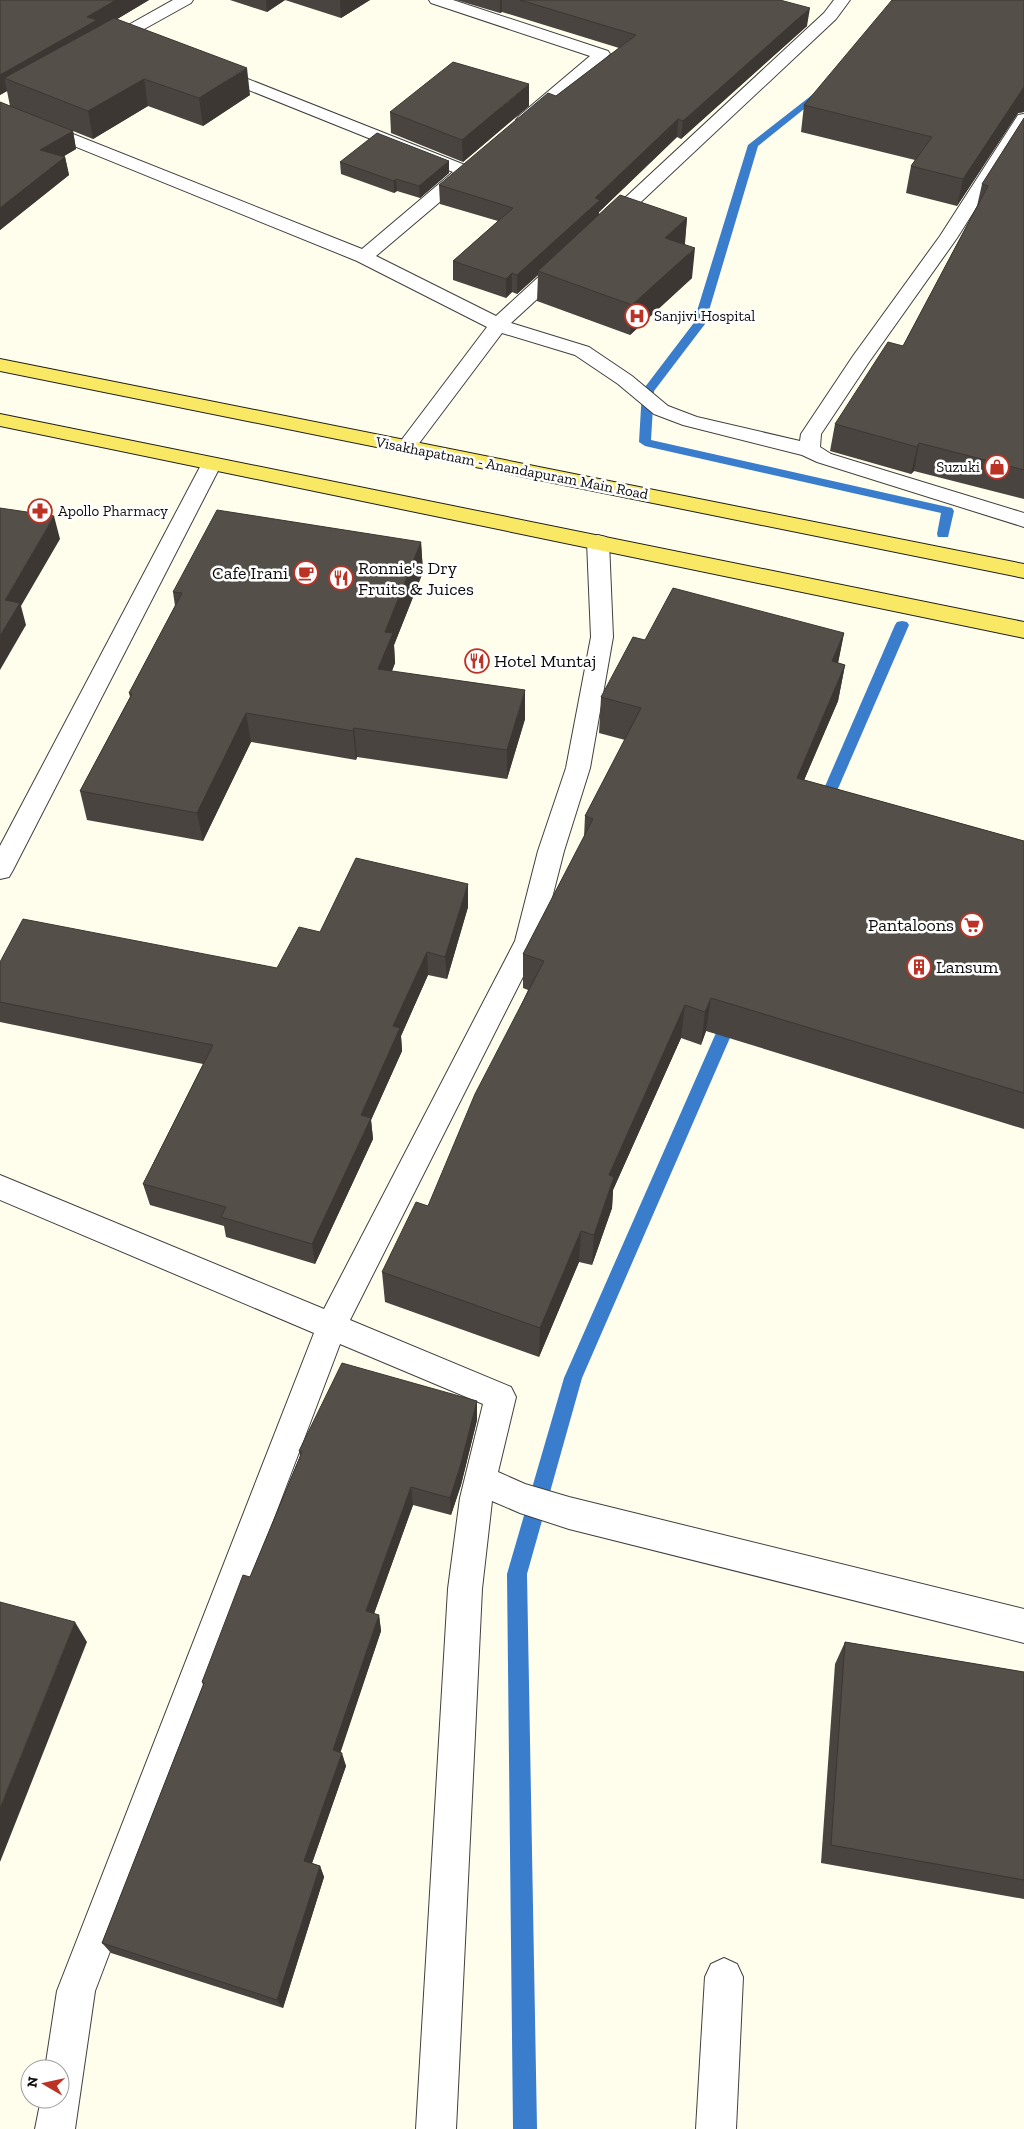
<svg xmlns="http://www.w3.org/2000/svg" width="1024" height="2129" font-family="'Zilla Slab',serif">
	<style>
		.lines { fill: none; stroke-linecap: round; stroke-linejoin: round }
		.stream { fill: #397dcc; fill-rule: evenodd }
		.minor-casing { stroke: #404040; stroke-width: 2 }
		.primary-casing { stroke: #1e1e1e; stroke-width: 2 }
		.minor { fill: #fff; fill-rule: evenodd }
		.primary { fill: #f8e863; fill-rule: evenodd }
		.wall { fill: #49443f }
		.shaded-wall { fill: #3c3733 }
		.building { fill: #554f49; stroke: #3c3733 }
		.labels { text-anchor: middle; dominant-baseline: central; stroke-width: 5; stroke-linejoin: round; paint-order: stroke }
		.far-poi-label { font-size: 15px; fill: #0d0d0d; stroke: #fff; text-anchor: start }
		.far-street-label { font-size: 15px; fill: #0d0d0d; stroke: #fff }
		.poi-label { font-size: 18px; fill: #0d0d0d; stroke: #fff; text-anchor: start }
	</style>
	<rect width="100%" height="100%" fill="#fffeec"/>
	<g class="lines">
		<!-- stream -->
		<g class="stream">
			<path d="M821 88 824 89V93L758 146 705 324 654 391 651 440 952 508 954 511 948 537H938L937 534 941 513 645 446 639 442 642 391 693 324 748 145Z"/>
			<path d="M902 621 907 622 909 625 830 807 828 811 823 812 818 811 816 807 895 625 897 622Z"/>
			<path d="M731 1011 737 1013 739 1017 582 1378 527 1574 537 2129H513L507 1574 564 1378 723 1017 725 1013Z"/>
		</g>
		<!-- minor casing -->
		<g class="minor-casing">
			<g id="minor">
				<path d="M173 0H193L191 3 110 48H98L96 45 98 42Z"/>
				<path d="M429 0H453L608 51 610 54 531 124H519L516 120 519 116 590 56 431 3Z"/>
				<path d="M834 0H850L836 19 612 229 606 230 600 229 597 225 600 221 824 13Z"/>
				<path d="M215 66 465 165H474L477 169 474 173 376 256 496 316 557 260 564 258 571 260 573 264 571 268 511 323 589 347 632 376 668 406 697 417 800 441 801 434 853 356 940 236 1018 115 1024 114V132L957 238 869 362 821 434 820 447 831 454 1024 513V527L817 462 802 455 683 425 654 414 618 384 575 355 502 333 414 450 407 452 400 450 397 446 400 442 487 327 357 261 0 116V105L362 249 453 172 209 74 207 71 209 68Z"/>
				<path d="M211 459 218 460 221 465 13 870 9 877 0 879V846L201 465 204 460Z"/>
				<path d="M598 535 606 537 609 542 613 637 590 768 564 851 541 941 350 1320 511 1387 516 1397 498 1472 525 1484 569 1497 1024 1609V1643L569 1529 520 1513 492 1501 482 1589 456 2129H416L448 1589 460 1498 483 1404 340 1344 95 1991 75 2129H35L41 2099H60V2069H45L57 1991 314 1333 0 1200V1175L324 1309 515 941 538 851 566 768 591 637 587 542 590 537Z"/>
				<path d="M724 1958 737 1964 743 1977 736 2129H696L705 1977 711 1964Z"/>
			</g>
		</g>
		<!-- primary casing -->
		<g class="primary-casing">
			<g id="primary">
				<path d="M0 359 1024 564V578L0 371Z"/>
				<path d="M0 414 1024 622V638L0 426Z"/>
			</g>
		</g>
		<!-- minor -->
		<use href="#minor" class="minor"/>
		<!-- primary -->
		<use href="#primary" class="primary"/>
	</g>
	<!-- wall -->
	<g class="wall">
		<path d="M0 0H149L117 19 250 95 203 126 148 106 93 139 73 131 76 149 64 156 65 157 69 175 0 230V102L10 106 7 91 0 95Z"/>
		<path d="M230 0H370L341 18 285 0 267 12Z"/>
		<path d="M456 0H780L807 26 681 139 677 137 599 212V214L687 218 685 244 692 278 630 335 537 301 538 275 517 294 512 292 506 298 453 280V261L498 221 440 204 439 185 619 48 502 12 500 13Z"/>
		<path d="M1024 0V112L1018 113 957 206 906 193 911 166 915 160 801 132 804 105Z"/>
		<path d="M529 106 463 162 391 133 390 112Z"/>
		<path d="M1024 118V499L914 471 911 474 830 451 835 424 903 346 977 206 982 184Z"/>
		<path d="M449 161V173L420 198 397 191 394 193 341 174 340 162Z"/>
		<path d="M421 542 423 572 394 645 395 663 392 671 525 719 507 779 357 757 356 760 251 742 203 841 87 820 80 791 130 697 129 693 175 606 173 592Z"/>
		<path d="M844 633 838 663 845 665 838 701 804 780 1024 841V1129L706 1031 701 1045 681 1038 613 1190 612 1208 592 1265 579 1262 539 1357 385 1302 382 1272 428 1206 528 990 523 988V954L584 837 585 816 625 740 599 733 601 697 645 640Z"/>
		<path d="M468 884V907L447 979 428 975 401 1036 402 1051 371 1120 373 1139 315 1264 226 1237 224 1226 150 1205 143 1184 203 1064 0 1022V962L277 968 320 932Z"/>
		<path d="M477 1401V1420L461 1485 451 1515 413 1505 374 1614 379 1615 381 1631 340 1752 346 1766 312 1863 320 1866 324 1877 283 2008 111 1953 102 1943 203 1685 202 1682 250 1577 300 1456 299 1451Z"/>
		<path d="M845 1642 1024 1672V1899L821 1863 835 1664Z"/>
	</g>
	<!-- shaded-wall -->
	<g class="shaded-wall">
		<path d="M116 0H149L99 30 4 78 7 91 0 95V75L87 17Z"/>
		<path d="M266 0H285L267 12Z"/>
		<path d="M340 0H370L341 18Z"/>
		<path d="M500 0H502V12L500 13Z"/>
		<path d="M810 8 807 26 681 139 683 121Z"/>
		<path d="M247 68 250 95 203 126 199 98Z"/>
		<path d="M144 79 148 106 93 139 88 111Z"/>
		<path d="M529 84V106L463 162 462 140Z"/>
		<path d="M1024 87V112L1018 113 957 206 963 179Z"/>
		<path d="M678 119 677 137 599 212V218L538 271V275L517 294V275L595 198Z"/>
		<path d="M73 131 76 149 44 168 40 150Z"/>
		<path d="M65 157 69 175 0 230V208Z"/>
		<path d="M449 161V173L420 198 419 186Z"/>
		<path d="M396 179 397 191 394 193V181Z"/>
		<path d="M687 218 684 248 665 238Z"/>
		<path d="M695 248 692 278 630 335 632 305Z"/>
		<path d="M512 273V292L506 298V279Z"/>
		<path d="M919 443 914 471 911 474 917 447Z"/>
		<path d="M54 516 60 539 21 606 26 625 0 670V636L5 600Z"/>
		<path d="M421 542 423 572 394 645 395 663 381 698 378 669 385 632Z"/>
		<path d="M844 633 837 668 832 661Z"/>
		<path d="M845 665 838 701 790 813 797 778Z"/>
		<path d="M525 690V719L507 779V750Z"/>
		<path d="M246 713 251 742 203 841 197 813Z"/>
		<path d="M354 728 357 757 356 760 353 731Z"/>
		<path d="M468 884V907L447 979 445 957Z"/>
		<path d="M427 952 428 975 401 1036 402 1051 371 1120 373 1139 315 1264 312 1244 361 1115 393 1026Z"/>
		<path d="M711 998 706 1031 701 1045 705 1012Z"/>
		<path d="M685 1005 681 1038 613 1190 612 1208 592 1265 594 1235 609 1175Z"/>
		<path d="M581 1231 579 1262 539 1357 540 1328Z"/>
		<path d="M477 1401V1420L461 1485 451 1515 450 1498Z"/>
		<path d="M411 1487 413 1505 369 1627 366 1611Z"/>
		<path d="M379 1615 381 1631 337 1763 333 1750Z"/>
		<path d="M75 1622 87 1642 0 1862V1808Z"/>
		<path d="M342 1753 346 1766 309 1872 304 1861Z"/>
		<path d="M320 1866 324 1877 283 2008 277 2000Z"/>
	</g>
	<!-- building -->
	<g class="building">
		<path d="M0 0H116L87 17 97 20 0 75Z"/>
		<path d="M520 0H780L810 8 683 121 678 119 595 198 600 200 517 275 512 273 506 279 453 261 513 208 439 185 548 93 556 96 636 35Z"/>
		<path d="M892 0H1024V87L963 179 911 166 932 137 804 105Z"/>
		<path d="M114 18 247 68 199 98 144 79 88 111 4 78Z"/>
		<path d="M453 62 529 84 462 140 390 112Z"/>
		<path d="M0 102 73 131 40 150 65 157 0 208Z"/>
		<path d="M1024 118V470L919 443 917 447 835 424 888 342 903 346 988 186 982 184Z"/>
		<path d="M377 133 449 161 419 186 396 179 394 181 340 162Z"/>
		<path d="M620 195 687 218 665 238 695 248 632 305 538 271Z"/>
		<path d="M0 508 54 516 5 600 20 603 0 636Z"/>
		<path d="M217 510 421 542 385 632 393 633 378 669 525 690 507 750 354 728 353 731 246 713 197 813 80 791 132 694 129 693 182 593 173 592Z"/>
		<path d="M673 588 844 633 832 661 845 665 797 778 1024 841V1093L711 998 705 1012 685 1005 609 1175 614 1177 594 1235 581 1231 540 1328 382 1272 416 1202 428 1206 475 1094 544 961 523 954 593 819 585 816 641 708 601 697 633 637 645 640Z"/>
		<path d="M356 858 468 884 445 957 427 952 393 1026 400 1028 361 1115 371 1118 312 1244 221 1217 226 1207 143 1184 213 1045 0 1002V962L23 919 277 968 299 927 320 932Z"/>
		<path d="M342 1363 477 1401 460 1467 450 1498 411 1487 366 1611 379 1615 333 1750 342 1753 304 1861 320 1866 277 2000 102 1943 204 1683 202 1682 243 1575 250 1577 302 1452 299 1451Z"/>
		<path d="M0 1602 75 1622 0 1808Z"/>
		<path d="M845 1642 1024 1672V1880L831 1845Z"/>
	</g>
	<!-- icons -->
	<defs>
		<g id="hospital-ring" transform="scale(1.25)"><circle r="9.5" fill="#fff" stroke="#bc3326" stroke-width="1.5"/><path d="M-5-5h3v3.5h4V-5h3V5h-3V1.5h-4V5h-3Z" fill="#bc3326"/></g>
		<g id="shop-ring" transform="scale(1.25)"><circle r="9.5" fill="#fff" stroke="#bc3326" stroke-width="1.5"/><path d="M-5-2.5h2.3a2.7 3.5 0 0 1 5.4 0H5L5.5 6h-11ZM-1.5-2.5h3a1.5 2.3 0 0 0-3 0Z" fill="#bc3326"/></g>
		<g id="pharmacy-ring" transform="scale(1.25)"><circle r="9.5" fill="#fff" stroke="#bc3326" stroke-width="1.5"/><path d="M-2-6h4v4h4v4h-4v4h-4v-4h-4v-4h4Z" fill="#bc3326"/></g>
		<g id="cafe-ring" transform="scale(1.25)"><circle r="9.5" fill="#fff" stroke="#bc3326" stroke-width="1.5"/><path d="M-5.5-4.5H6V0H3Q3 3.5 0 3.5H-2.5Q-5.5 3.5-5.5 0ZM3-3.2v2h1.7v-2ZM-6 4.5H4V6H-6Z" fill="#bc3326"/></g>
		<g id="restaurant-ring" transform="scale(1.25)"><circle r="9.5" fill="#fff" stroke="#bc3326" stroke-width="1.5"/><path d="M-5-6h1v4h1v-4h1v4h1v-4h1v5L-1.5 .5V6h-2V.5L-5-1ZM5-6V6H3V1.5H1.5Q1.5-4 5-6Z" fill="#bc3326"/></g>
		<g id="supermarket-ring" transform="scale(1.25)"><circle r="9.5" fill="#fff" stroke="#bc3326" stroke-width="1.5"/><path d="M-6-5.5h2.5l.6 2H6L4.5 2H-2.5L-4.4-4H-6ZM-1.5 3.2a1.3 1.3 0 1 0 .1 0ZM3 3.2a1.3 1.3 0 1 0 .1 0Z" fill="#bc3326"/></g>
		<g id="building-ring" transform="scale(1.25)"><circle r="9.5" fill="#fff" stroke="#bc3326" stroke-width="1.5"/><path d="M-4-6H4V6H1V3H-1V6H-4ZM-2.5-4.3h1.7v1.8h-1.7ZM.8-4.3h1.7v1.8H.8ZM-2.5-1h1.7V.8h-1.7ZM.8-1h1.7V.8H.8Z" fill="#bc3326"/></g>
	</defs>
	<g fill-rule="evenodd">
		<use href="#hospital-ring" x="637" y="316"/>
		<use href="#shop-ring" x="997" y="467"/>
		<use href="#pharmacy-ring" x="40" y="511"/>
		<use href="#cafe-ring" x="306" y="573"/>
		<use href="#restaurant-ring" x="341" y="578"/>
		<use href="#restaurant-ring" x="477" y="661"/>
		<use href="#supermarket-ring" x="972" y="925"/>
		<use href="#building-ring" x="919" y="967"/>
	</g>
	<g class="labels">
		<!-- far-poi labels -->
		<g class="far-poi-label">
			<text x="654" y="316">Sanjivi Hospital</text>
			<text x="980" y="467" text-anchor="end">Suzuki</text>
			<text x="58" y="511">Apollo Pharmacy</text>
		</g>
		<!-- far-street labels -->
		<g class="far-street-label">
			<text transform="translate(512 468) rotate(11)">Visakhapatnam - Anandapuram Main Road</text>
		</g>
		<!-- poi labels -->
		<g class="poi-label">
			<text x="358" y="568">Ronnie's Dry<tspan x="358" dy="21">Fruits &amp; Juices</tspan></text>
			<text x="288" y="573" text-anchor="end">Cafe Irani</text>
			<text x="494" y="661">Hotel Muntaj</text>
			<text x="954" y="925" text-anchor="end">Pantaloons</text>
			<text x="936" y="967">Lansum</text>
		</g>
	</g>
	<!-- north arrow -->
	<g transform="translate(45 2084) rotate(279)"><circle r="24" fill="#ffffff" stroke="#9e9e9e"/>
	<path d="M0-4L9 19L0 12L-9 19Z" fill="#bc3326"/>
	<text y="-8" font-size="14" font-weight="bold" text-anchor="middle" fill="#0d0d0d">N</text>
	</g>
</svg>
